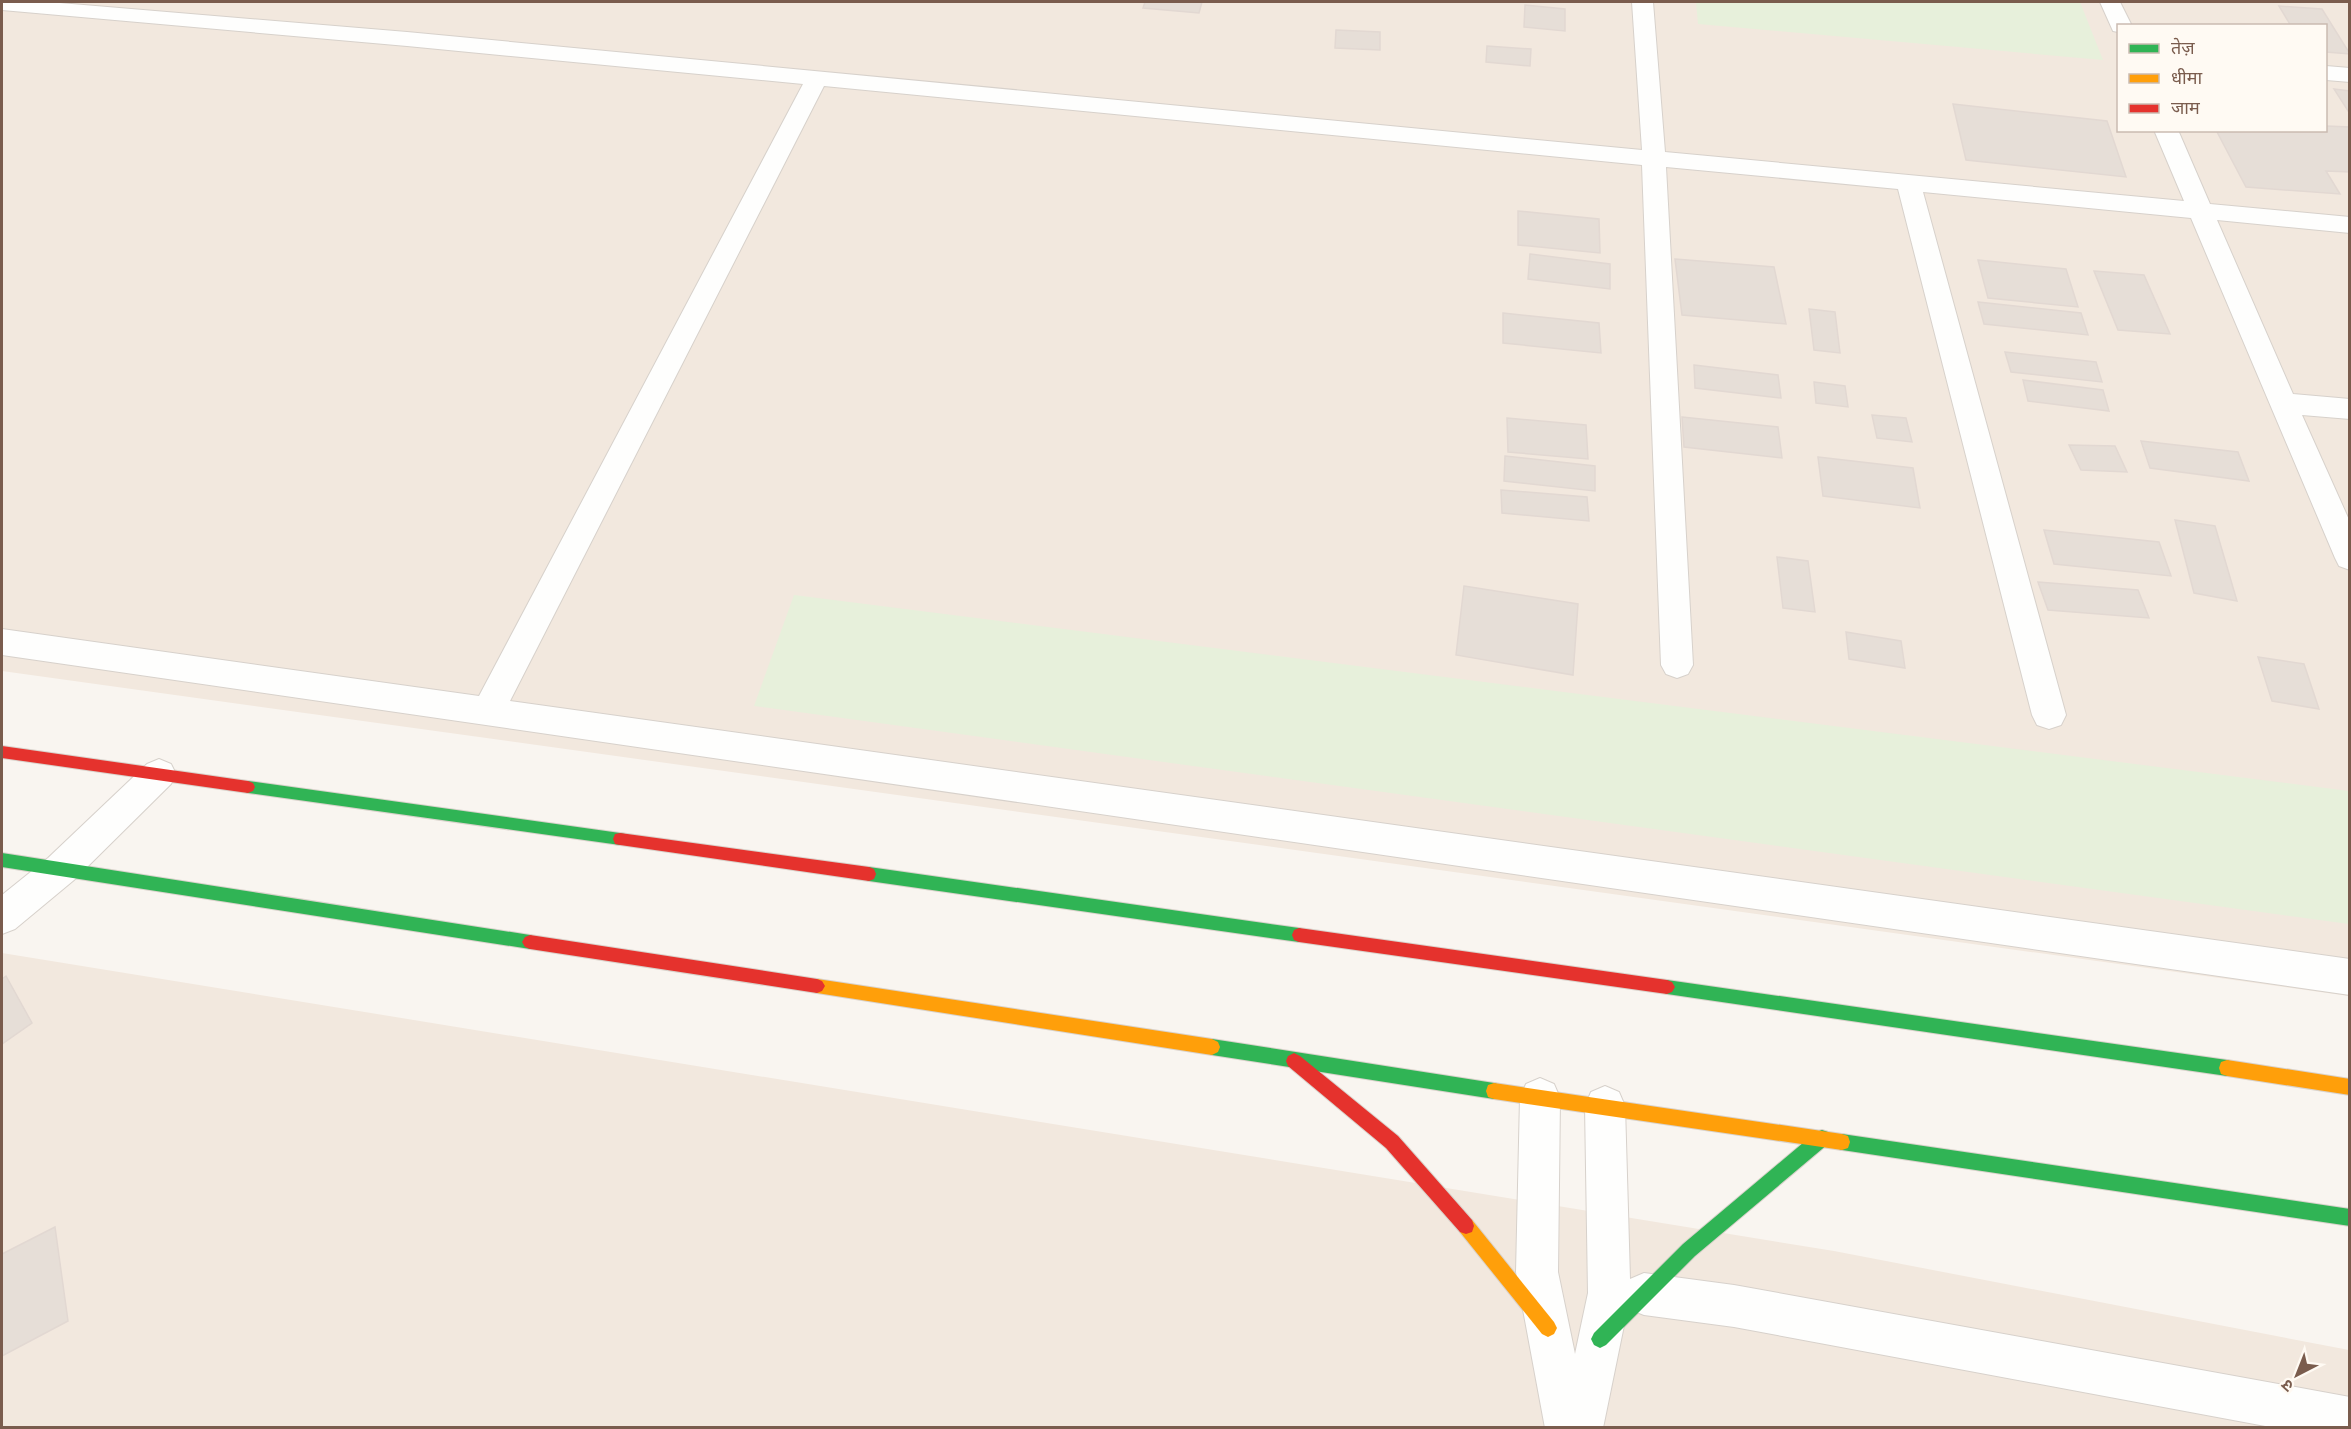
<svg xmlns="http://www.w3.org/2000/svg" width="2351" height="1429" font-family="'Space Grotesk','Noto Sans Devanagari',sans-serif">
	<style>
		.residential { fill: #f2e8de; fill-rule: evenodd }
		.green { fill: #e7f0db }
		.building { fill: #e6ded7; stroke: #e2d8d2; stroke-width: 1.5 }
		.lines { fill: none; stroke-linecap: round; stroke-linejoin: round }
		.street-casing { stroke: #d7d1cb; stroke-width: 2 }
		.fast-casing { stroke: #d9d2cb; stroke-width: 2 }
		.slow-casing { stroke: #d9d2cb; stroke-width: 2 }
		.jam-casing { stroke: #d9d2cb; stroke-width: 2 }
		.street { fill: #fefefd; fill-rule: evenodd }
		.fast { fill: #30b455; fill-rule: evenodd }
		.slow { fill: #ff9f0a; fill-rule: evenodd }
		.jam { fill: #e5322d; fill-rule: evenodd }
	</style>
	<rect width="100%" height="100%" fill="#f9f5f0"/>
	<!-- residential -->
	<g class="residential">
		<path d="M2 2H2349V996L2 671ZM2118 26H2326V130H2118Z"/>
		<path d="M2 953 1834 1251 2349 1350V1427H2Z"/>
	</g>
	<!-- green -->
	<g class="green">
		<path d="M1696 2H2080L2103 60 1698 24Z"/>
		<path d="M794 595 2349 791V924L754 706Z"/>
	</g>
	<!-- building -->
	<g class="building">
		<path d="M1145 2H1202L1199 13 1143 8Z"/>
		<path d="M1525 5 1565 9V31L1524 27Z"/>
		<path d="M2279 6 2322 9 2350 54 2326 52V26H2291Z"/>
		<path d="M1336 30 1380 32V50L1335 48Z"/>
		<path d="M1487 46 1531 49 1530 66 1486 62Z"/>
		<path d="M2334 89 2350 91V114Z"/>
		<path d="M1953 104 2107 121 2126 177 1966 160Z"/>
		<path d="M2326 126 2350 127V172L2326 171 2340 194 2246 187 2216 130H2326Z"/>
		<path d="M1518 211 1599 219 1600 253 1518 245Z"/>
		<path d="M1530 254 1610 264V289L1528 279Z"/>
		<path d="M1675 259 1774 267 1786 324 1682 315Z"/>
		<path d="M1978 260 2066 269 2078 307 1988 298Z"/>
		<path d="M2094 271 2144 275 2170 334 2118 330Z"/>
		<path d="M1978 302 2081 313 2088 335 1984 324Z"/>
		<path d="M1809 309 1835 312 1840 353 1814 350Z"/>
		<path d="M1503 313 1599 323 1601 353 1503 343Z"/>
		<path d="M2005 352 2096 362 2102 382 2011 372Z"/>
		<path d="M1694 365 1778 375 1781 398 1695 388Z"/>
		<path d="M2023 380 2103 390 2109 411 2028 401Z"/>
		<path d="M1814 382 1845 386 1848 407 1816 403Z"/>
		<path d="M1872 415 1906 418 1912 442 1877 438Z"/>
		<path d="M1682 417 1778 427 1782 458 1684 447Z"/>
		<path d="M1507 418 1586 425 1588 459 1508 452Z"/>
		<path d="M2141 441 2238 452 2249 481 2150 468Z"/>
		<path d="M2069 445 2115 446 2127 472 2081 470Z"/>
		<path d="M1505 456 1595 466V491L1504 481Z"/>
		<path d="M1818 457 1913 468 1920 508 1823 496Z"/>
		<path d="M1501 490 1587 497 1589 521 1502 513Z"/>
		<path d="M2175 520 2215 526 2237 601 2194 593Z"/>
		<path d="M2044 530 2159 542 2171 576 2054 564Z"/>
		<path d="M1777 557 1808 561 1815 612 1783 608Z"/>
		<path d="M2038 582 2138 590 2149 618 2048 610Z"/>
		<path d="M1464 586 1578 604 1573 675 1456 655Z"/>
		<path d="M1846 632 1901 641 1905 668 1849 659Z"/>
		<path d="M2258 657 2304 664 2319 709 2272 701Z"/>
		<path d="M6 976 32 1023 2 1044V979Z"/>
		<path d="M55 1227 68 1321 2 1356V1254Z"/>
	</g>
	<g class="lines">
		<!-- street casing -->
		<g class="street-casing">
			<g id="street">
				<path d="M2 2H48L407 32 1642 150 1632 2H1653L1665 152 2184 201 2154 130H2178L2210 204 2350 217V233L2217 220 2293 394 2350 399V419L2302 415 2350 522V570L2339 566 2335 558 2191 218 1923 192 2066 715 2061 725 2049 729 2037 725 2032 715 1898 189 1666 167 1693 665 1688 674 1677 678 1666 674 1661 665 1642 165 824 86 510 701 2350 959V995L2 655V629L479 696 803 84 407 46 2 10Z"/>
				<path d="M2100 2H2120L2132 26H2118V32L2113 31Z"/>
				<path d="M2326 66 2350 68V82L2326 80Z"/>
				<path d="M159 759 171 764 176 774 171 784 74 880 15 929 2 934V895L48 858 147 764Z"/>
				<path d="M1540 1078 1554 1084 1560 1098 1558 1272 1575 1354 1588 1293 1585 1106 1591 1092 1605 1086 1619 1092 1625 1106 1630 1279 1644 1273 1734 1285 2350 1397V1428H2276L1734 1327 1644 1315 1629 1309 1628 1306 1603 1428H1545L1516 1272 1520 1098 1526 1084Z"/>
			</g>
		</g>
		<!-- fast casing -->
		<g class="fast-casing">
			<g id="fast">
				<path d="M248 781 620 833 625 834 627 839 625 844 620 845 248 793 243 791 241 787 243 783Z"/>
				<path d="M2 853 530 935 535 937 538 942 535 947 530 949 2 867Z"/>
				<path d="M869 867 1299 928 1304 930 1306 935 1304 940 1299 942 869 881 864 879 862 874 864 869Z"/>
				<path d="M1667 980 2227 1060 2233 1062 2235 1068 2233 1074 2227 1076 1667 994 1662 992 1659 987 1662 982Z"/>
				<path d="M1212 1039 1494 1083 1500 1085 1502 1091 1500 1097 1494 1099 1212 1055 1206 1052 1204 1047 1206 1042Z"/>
				<path d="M1822 1130 1828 1132 1830 1138 1828 1144 1695 1256 1606 1345 1600 1348 1594 1345 1591 1339 1594 1333 1683 1244 1816 1132Z"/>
				<path d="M1842 1134 2350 1209V1226L1842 1150 1836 1148 1834 1142 1836 1136Z"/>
			</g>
		</g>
		<!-- slow casing -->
		<g class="slow-casing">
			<g id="slow">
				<path d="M817 979 1212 1039 1218 1042 1220 1047 1218 1052 1212 1055 817 993 812 991 809 986 812 981Z"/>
				<path d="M2227 1060 2350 1079V1095L2227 1076 2221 1074 2219 1068 2221 1062Z"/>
				<path d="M1494 1083 1842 1134 1848 1136 1850 1142 1848 1148 1842 1150 1494 1099 1488 1097 1486 1091 1488 1085Z"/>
				<path d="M1466 1218 1472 1220 1554 1322 1557 1328 1554 1334 1548 1337 1542 1334 1460 1232 1458 1226 1460 1220Z"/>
			</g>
		</g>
		<!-- jam casing -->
		<g class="jam-casing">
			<g id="jam">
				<path d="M2 746 248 781 253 783 255 787 253 791 248 793 2 758Z"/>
				<path d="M620 833 869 867 874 869 876 874 874 879 869 881 620 845 615 844 613 839 615 834Z"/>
				<path d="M1299 928 1667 980 1672 982 1675 987 1672 992 1667 994 1299 942 1294 940 1292 935 1294 930Z"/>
				<path d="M530 935 817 979 822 981 825 986 822 991 817 993 530 949 525 947 522 942 525 937Z"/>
				<path d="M1294 1053 1300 1056 1398 1136 1472 1220 1474 1226 1472 1232 1466 1234 1460 1232 1386 1148 1288 1066 1286 1061 1288 1056Z"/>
			</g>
		</g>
		<!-- street -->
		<use href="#street" class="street"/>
		<!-- fast -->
		<use href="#fast" class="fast"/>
		<!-- slow -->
		<use href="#slow" class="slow"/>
		<!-- jam -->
		<use href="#jam" class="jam"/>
	</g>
	<!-- border -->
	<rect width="2351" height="1429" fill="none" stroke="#7a5c4d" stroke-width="6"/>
	<!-- legend -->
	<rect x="2117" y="24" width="210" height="108" fill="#fffaf3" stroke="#cabbb1" stroke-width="1.5"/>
	<rect x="2129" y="44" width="30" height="9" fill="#30b455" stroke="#cabbb1" stroke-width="1.5"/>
	<text x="2171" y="54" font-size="18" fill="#7a5c4d">तेज़</text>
	<rect x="2129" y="74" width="30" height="9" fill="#ff9f0a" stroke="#cabbb1" stroke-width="1.5"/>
	<text x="2171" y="84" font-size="18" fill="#7a5c4d">धीमा</text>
	<rect x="2129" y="104" width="30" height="9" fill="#e5322d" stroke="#cabbb1" stroke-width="1.5"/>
	<text x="2171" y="114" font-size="18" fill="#7a5c4d">जाम</text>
	<!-- north arrow -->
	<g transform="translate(2297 1375) rotate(222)" stroke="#fffaf3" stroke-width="4.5" paint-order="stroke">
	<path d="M0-4.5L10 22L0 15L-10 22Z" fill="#7a5c4d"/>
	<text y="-9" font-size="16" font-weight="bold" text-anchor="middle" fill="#7a5c4d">उ</text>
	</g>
</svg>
